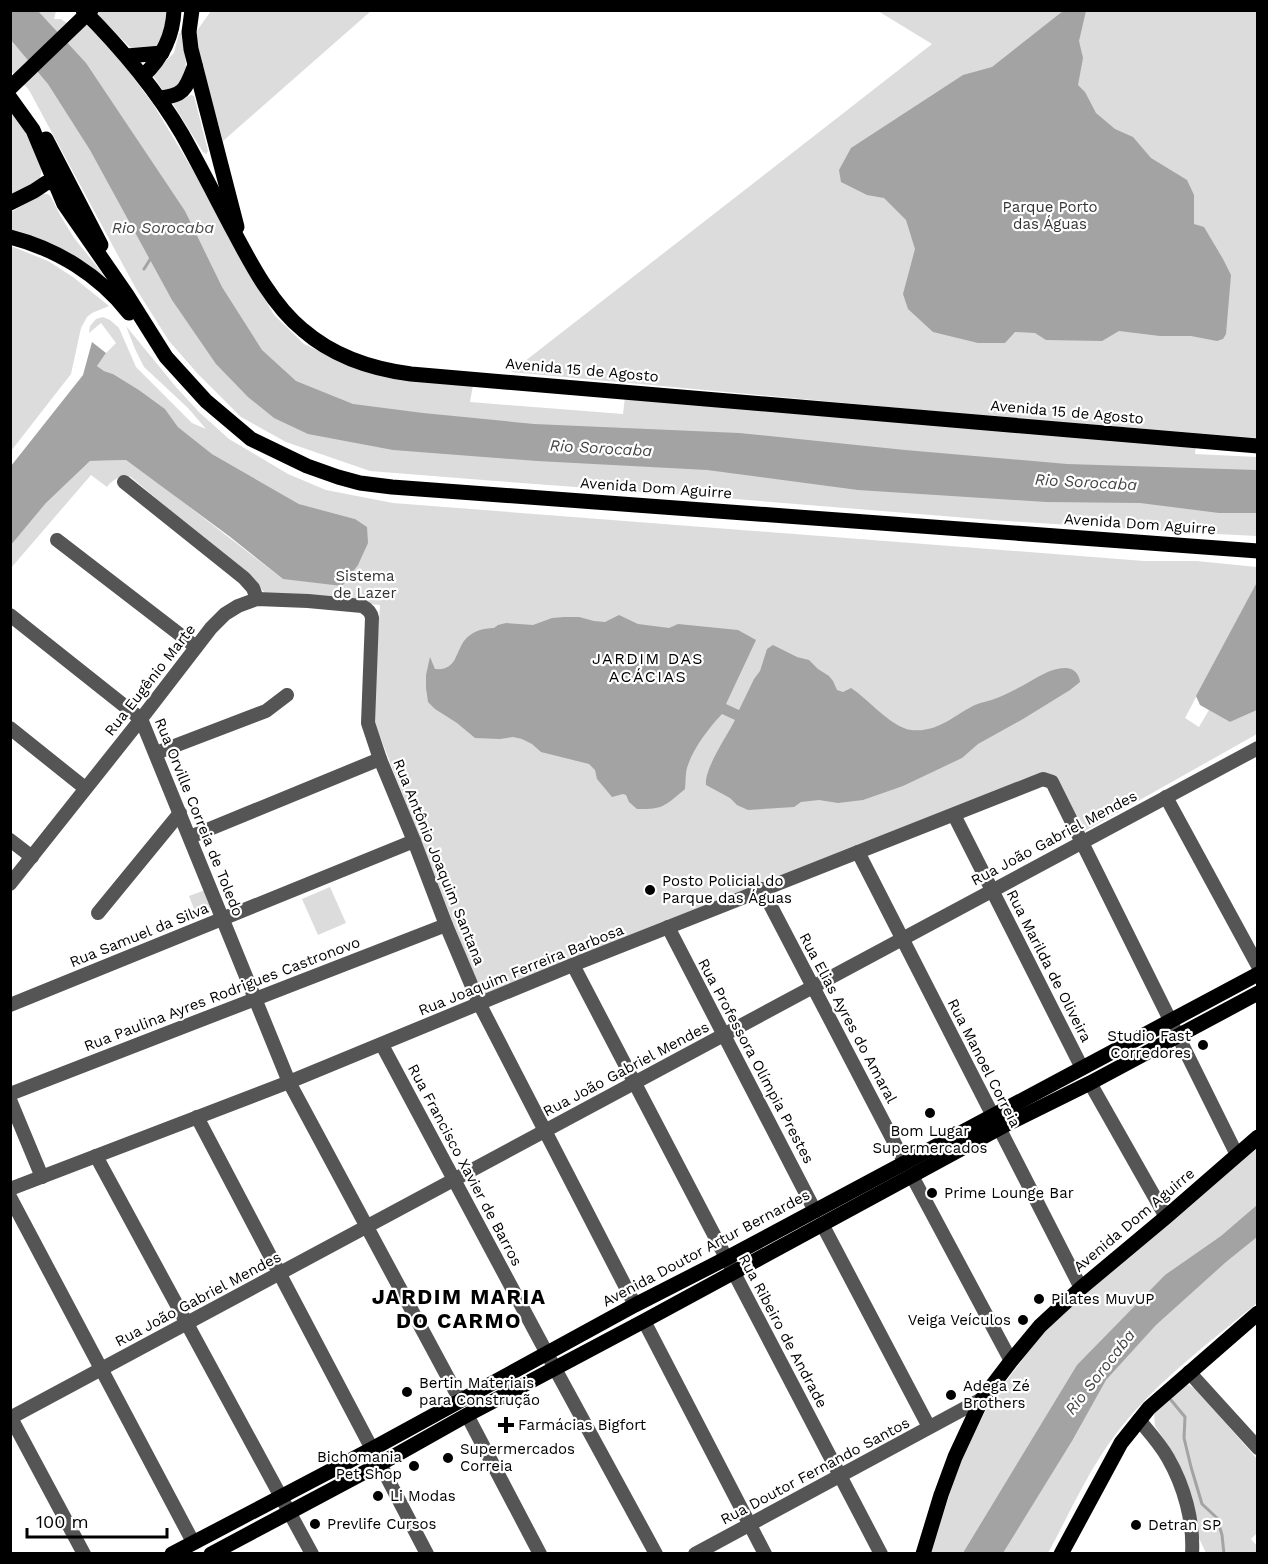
<svg xmlns="http://www.w3.org/2000/svg" width="1268" height="1564" font-family="'Work Sans',sans-serif">
	<style>
		.green { fill: #dcdcdc }
		.water { fill: #a3a3a3 }
		.lines { fill: none; stroke-linecap: round; stroke-linejoin: round }
		.stream { stroke: #a3a3a3; stroke-width: 3 }
		.minor { stroke: #555; stroke-width: 14 }
		.major { stroke: #000; stroke-width: 15 }
		.poi-dot { fill: #000; stroke: #fff; stroke-width: 2 }
		.labels { text-anchor: middle; dominant-baseline: central; stroke-width: 4.5; stroke-linejoin: round; paint-order: stroke }
		.park-label { font-size: 15px; fill: #333; stroke: #fff }
		.street-label { font-size: 15px; fill: #000; stroke: #fff }
		.poi-label { font-size: 15px; fill: #000; stroke: #fff; text-anchor: start }
		.water-label { font-size: 16px; font-style: italic; fill: #444; stroke: #fff }
		.neighbourhood-label { font-size: 16px; letter-spacing: 1.5px; fill: #000; stroke: #fff }
		.district-label { font-size: 21px; font-weight: bold; letter-spacing: 1.5px; fill: #000; stroke: #fff }
	</style>
	<rect width="100%" height="100%" fill="#fff"/>
	<!-- green -->
	<g class="green">
		<path d="M168 10 161 41 153 50 132 49 93 11Z"/>
		<path d="M10 11H56L54 19H61L75 29 84 22 121 61 153 104 212 202 238 252 274 315 304 344 347 364 473 385 470 402 623 414 625 397 1196 443 1195 454 1257 457V536L1178 532 992 520 711 497 496 481 370 471 286 442 241 417 198 374 169 341 135 287 29 90 11 71Z"/>
		<path d="M211 11H371L223 141 197 46 196 32Z"/>
		<path d="M878 11H1257V438L996 417 511 372 932 44Z"/>
		<path d="M179 33H181C184 49 188 65 185 82L164 92 152 74 174 53Z"/>
		<path d="M191 95 194 96 208 151 206 154 203 152 173 104Z"/>
		<path d="M10 107 21 123 42 167 40 178 10 199Z"/>
		<path d="M43 194H48L51 197 60 215 74 238 99 269 116 295 11 232V212Z"/>
		<path d="M11 246 48 261 73 277 109 306 92 313 87 317 81 328 71 374 11 451Z"/>
		<path d="M103 317 110 320 119 328 136 367 192 423 206 429 188 408 144 367 135 349 126 326 176 387 199 412 229 439 288 474 326 490 393 503 1144 561H1196L1257 567V582L1185 718 1199 727 1209 710 1230 722 1257 710V734L1083 832 1045 773 482 996 375 724 374 694 380 605 267 595 257 585 131 477C120 476 114 478 107 487L91 475 11 568V545L46 503 90 461 126 460 166 489 283 579 355 519 299 504 212 454 178 427 165 409 139 390 113 374 104 371 97 366 106 353 116 343 101 323 89 333 90 326 96 319Z"/>
		<path d="M330 887 346 923 318 935 302 899Z"/>
		<path d="M208 889 212 907 196 914 189 896Z"/>
		<path d="M1257 1147V1303C1211 1341 1160 1379 1122 1426 1091 1464 1071 1511 1048 1553L930 1554 959 1466 976 1430 989 1404 1044 1331 1117 1265Z"/>
		<path d="M1187 1384 1196 1389 1257 1459V1533L1251 1539 1257 1546V1553H1206L1199 1538 1193 1503 1176 1458 1155 1426 1154 1413Z"/>
	</g>
	<!-- water -->
	<g class="water">
		<path d="M10 11H38L86 63 185 211 222 287 262 350 296 381 353 404 423 413 534 424 739 433 905 450 1067 464 1257 470V513H1219L1140 503 1046 502 858 490 707 470 537 461 393 450 308 434 274 418 248 397 216 364 172 300 90 150 48 84 11 40Z"/>
		<path d="M1063 11H1086L1079 41 1083 58 1078 85 1085 92 1096 113 1115 129 1133 137 1151 158 1187 180 1194 195V224L1204 227 1223 259 1231 275 1226 334 1223 339 1217 341 1191 336H1160L1119 331 1102 341 1046 340 1035 333 1015 332 1005 343H978L933 332 908 309 903 294 915 249 906 220 884 198 867 195 841 182 839 170 851 148 963 75 992 67Z"/>
		<path d="M92 342 106 353 97 366 104 371 113 374 139 390 165 409 178 427 212 454 299 504 355 519 367 527 368 543 358 565 342 586 283 579 229 536 126 460 90 461 46 503 11 545V466L83 375Z"/>
		<path d="M1257 582V710L1230 722 1200 705 1196 696Z"/>
		<path d="M619 615 638 624 669 628 678 624 738 630 756 640 726 704 739 710 754 679 760 671 767 649 773 645 797 657 809 660 818 669 829 676 833 681 837 690 843 692 851 688C868 699 891 727 911 730 938 733 954 715 975 705 982 702 990 701 997 698 1006 695 1014 690 1022 686 1035 679 1050 668 1065 668 1074 668 1079 674 1080 682L1070 690 1023 719 978 744 962 758 903 786 863 800 838 803 819 800 801 802 794 807 748 810 737 805 730 798 706 785C704 769 727 736 735 720L722 714C709 728 694 747 688 765 685 772 686 781 685 789 666 805 663 810 637 809L629 802 626 795 623 794 612 797 597 779 595 770 589 764 541 752 532 744 522 739 513 737 500 739 475 738 457 723 435 709 428 702 426 688V675L430 657 435 669C456 671 455 654 464 641 472 631 483 628 494 628L498 625 506 623 533 625 552 618 564 617H579L594 621 605 622Z"/>
		<path d="M1257 1205V1237L1226 1262 1156 1325 1106 1380 1072 1441 1003 1553H963L1077 1365 1165 1275 1221 1236Z"/>
	</g>
	<g class="lines">
		<!-- stream -->
		<g class="stream">
			<path d="M144 269 151 258"/>
			<path d="M1171 1400 1185 1417 1184 1438 1191 1467 1202 1504 1217 1518 1222 1535 1224 1554"/>
		</g>
		<!-- minor -->
		<g class="minor">
			<path d="M124 482 244 578 253 588 257 599"/>
			<path d="M57 540 196 647"/>
			<path d="M10 615 141 719 289 1082 460 1400"/>
			<path d="M10 728 85 788"/>
			<path d="M156 753 266 711 287 695"/>
			<path d="M1166 797 1258 966"/>
			<path d="M954 815 1082 1068"/>
			<path d="M190 837 380 759"/>
			<path d="M10 840 32 857"/>
			<path d="M858 852 1081 1288"/>
			<path d="M10 884 141 719 211 628 225 614 238 606 257 599 308 601 362 606C368 609 371 612 372 618L368 723 380 759 414 841 446 925 479 1003 635 1305"/>
			<path d="M762 889 905 1163"/>
			<path d="M98 913 180 813"/>
			<path d="M668 927 815 1211"/>
			<path d="M573 965 881 1554"/>
			<path d="M10 1005 414 841"/>
			<path d="M382 1045 559 1376 656 1554"/>
			<path d="M1090 1083 1166 1217"/>
			<path d="M10 1094 446 925"/>
			<path d="M10 1100 42 1177"/>
			<path d="M197 1117 372 1449"/>
			<path d="M96 1156 312 1554"/>
			<path d="M912 1176 1011 1361"/>
			<path d="M10 1189 289 1082 570 966 1043 779 1052 782 1237 1155"/>
			<path d="M10 1197 193 1542"/>
			<path d="M822 1224 929 1427"/>
			<path d="M644 1321 765 1554"/>
			<path d="M1189 1372 1258 1448"/>
			<path d="M467 1415 540 1554"/>
			<path d="M10 1416 84 1554"/>
			<path d="M10 1418 1258 748"/>
			<path d="M1139 1420C1149 1432 1160 1444 1168 1458 1184 1486 1194 1521 1192 1554"/>
			<path d="M380 1464 427 1554"/>
			<path d="M695 1554 982 1399"/>
		</g>
		<!-- major -->
		<g class="major">
			<path d="M83 10C121 48 155 88 182 134 200 166 216 198 233 230 251 264 273 306 303 330 333 356 372 369 411 374L1258 446"/>
			<path d="M192 10 189 32 191 49 237 227"/>
			<path d="M127 56 162 53"/>
			<path d="M143 76C162 58 173 37 174 10"/>
			<path d="M10 88 91 10"/>
			<path d="M10 98 33 130 64 204 127 295 166 357 206 401 251 439 307 466 338 477 360 483 392 487 1258 551"/>
			<path d="M159 98C185 96 186 88 195 65"/>
			<path d="M46 139 101 245"/>
			<path d="M10 203 34 191 46 183 54 182 61 185"/>
			<path d="M10 237C57 249 99 275 129 313"/>
			<path d="M172 1554 372 1449 635 1305 727 1258 1258 974"/>
			<path d="M211 1554 380 1464 467 1415 644 1321 1009 1123 1090 1083 1258 993"/>
			<path d="M923 1554 941 1495 955 1457 982 1399 1011 1361 1040 1326 1081 1288 1166 1217 1258 1137"/>
			<path d="M1061 1554 1121 1443 1149 1408 1258 1313"/>
		</g>
	</g>
	<!-- markers -->
	<g class="poi-dot">
		<circle cx="650" cy="890" r="6"/>
		<circle cx="1203" cy="1045" r="6"/>
		<circle cx="930" cy="1113" r="6"/>
		<circle cx="932" cy="1193" r="6"/>
		<circle cx="1039" cy="1299" r="6"/>
		<circle cx="1023" cy="1320" r="6"/>
		<circle cx="407" cy="1392" r="6"/>
		<circle cx="951" cy="1395" r="6"/>
		<path d="M503 1416h6v6h6v6h-6v6h-6v-6h-6v-6h6z"/>
		<circle cx="448" cy="1458" r="6"/>
		<circle cx="414" cy="1466" r="6"/>
		<circle cx="378" cy="1496" r="6"/>
		<circle cx="315" cy="1524" r="6"/>
		<circle cx="1136" cy="1525" r="6"/>
	</g>
	<g class="labels">
		<!-- park labels -->
		<g class="park-label">
			<text x="1050" y="207">Parque Porto<tspan x="1050" dy="17">das Águas</tspan></text>
			<text x="365" y="576">Sistema<tspan x="365" dy="17">de Lazer</tspan></text>
		</g>
		<!-- street labels -->
		<g class="street-label">
			<text transform="translate(582 370) rotate(5)">Avenida 15 de Agosto</text>
			<text transform="translate(1067 412) rotate(5)">Avenida 15 de Agosto</text>
			<text transform="translate(656 488) rotate(4)">Avenida Dom Aguirre</text>
			<text transform="translate(1140 524) rotate(4)">Avenida Dom Aguirre</text>
			<text transform="translate(150 680) rotate(-52)">Rua Eugênio Marte</text>
			<text transform="translate(199 817) rotate(68)">Rua Orville Correia de Toledo</text>
			<text transform="translate(1054 838) rotate(-28)">Rua João Gabriel Mendes</text>
			<text transform="translate(439 862) rotate(68)">Rua Antônio Joaquim Santana</text>
			<text transform="translate(139 935) rotate(-22)">Rua Samuel da Silva</text>
			<text transform="translate(1049 966) rotate(63)">Rua Marilda de Oliveira</text>
			<text transform="translate(521 970) rotate(-22)">Rua Joaquim Ferreira Barbosa</text>
			<text transform="translate(222 994) rotate(-21)">Rua Paulina Ayres Rodrigues Castronovo</text>
			<text transform="translate(848 1018) rotate(62)">Rua Elias Ayres do Amaral</text>
			<text transform="translate(756 1061) rotate(62)">Rua Professora Olímpia Prestes</text>
			<text transform="translate(984 1063) rotate(63)">Rua Manoel Correia</text>
			<text transform="translate(626 1069) rotate(-28)">Rua João Gabriel Mendes</text>
			<text transform="translate(465 1165) rotate(62)">Rua Francisco Xavier de Barros</text>
			<text transform="translate(1134 1220) rotate(-40)">Avenida Dom Aguirre</text>
			<text transform="translate(706 1248) rotate(-28)">Avenida Doutor Artur Bernardes</text>
			<text transform="translate(198 1299) rotate(-28)">Rua João Gabriel Mendes</text>
			<text transform="translate(783 1331) rotate(62)">Rua Ribeiro de Andrade</text>
			<text transform="translate(815 1471) rotate(-28)">Rua Doutor Fernando Santos</text>
		</g>
		<!-- poi labels -->
		<g class="poi-label">
			<text x="662" y="881">Posto Policial do<tspan x="662" dy="17">Parque das Águas</tspan></text>
			<text x="1191" y="1036" text-anchor="end">Studio Fast<tspan x="1191" dy="17">Corredores</tspan></text>
			<text x="930" y="1131" text-anchor="middle">Bom Lugar<tspan x="930" dy="17">Supermercados</tspan></text>
			<text x="944" y="1193">Prime Lounge Bar</text>
			<text x="1051" y="1299">Pilates MuvUP</text>
			<text x="1011" y="1320" text-anchor="end">Veiga Veículos</text>
			<text x="419" y="1383">Bertin Materiais<tspan x="419" dy="17">para Construção</tspan></text>
			<text x="963" y="1386">Adega Zé<tspan x="963" dy="17">Brothers</tspan></text>
			<text x="518" y="1425">Farmácias Bigfort</text>
			<text x="460" y="1449">Supermercados<tspan x="460" dy="17">Correia</tspan></text>
			<text x="402" y="1457" text-anchor="end">Bichomania<tspan x="402" dy="17">Pet Shop</tspan></text>
			<text x="390" y="1496">Li Modas</text>
			<text x="327" y="1524">Prevlife Cursos</text>
			<text x="1148" y="1525">Detran SP</text>
		</g>
		<!-- water labels -->
		<g class="water-label">
			<text x="163" y="227">Rio Sorocaba</text>
			<text transform="translate(601 448) rotate(3)">Rio Sorocaba</text>
			<text transform="translate(1086 482) rotate(3)">Rio Sorocaba</text>
			<text transform="translate(1100 1372) rotate(-52)">Rio Sorocaba</text>
		</g>
		<!-- neighbourhood labels -->
		<g class="neighbourhood-label">
			<text x="648" y="658">JARDIM DAS<tspan x="648" dy="18">ACÁCIAS</tspan></text>
		</g>
		<!-- district labels -->
		<g class="district-label">
			<text x="459" y="1296">JARDIM MARIA<tspan x="459" dy="24">DO CARMO</tspan></text>
		</g>
	</g>
	<!-- border -->
	<rect width="1268" height="1564" fill="none" stroke="#000000" stroke-width="24"/>
	<!-- scale -->
	<path d="M27 1528v9h140v-9" fill="none" stroke="#000000" stroke-width="3"/>
	<text x="36" y="1528" font-size="18" fill="#000000" stroke="#ffffff" stroke-width="4.5" paint-order="stroke">100 m</text>
</svg>
